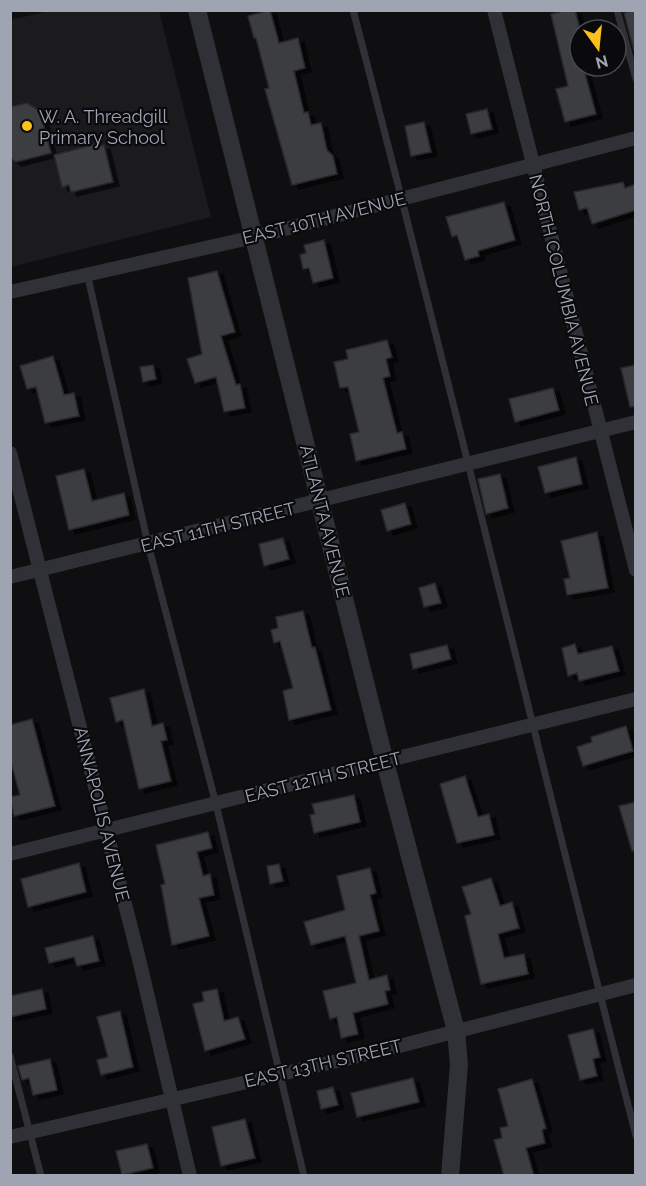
<svg xmlns="http://www.w3.org/2000/svg" width="646" height="1186" font-family="Raleway,sans-serif">
	<style>
		.built { fill: #1b1b1e }
		.building { fill: #3b3c41; stroke: #29292d; stroke-width: 1.5; filter: url(#shadow) }
		.lines { fill: none; stroke-linecap: round; stroke-linejoin: round }
		.service { stroke: #303136; stroke-width: 7 }
		.minor { stroke: #303136; stroke-width: 14 }
		.tertiary { stroke: #303136; stroke-width: 18 }
		.poi-dot { fill: #fcc11c; stroke: #0a0a0c; stroke-width: 2 }
		.labels { text-anchor: middle; dominant-baseline: central; stroke-width: 4.5; stroke-linejoin: round; paint-order: stroke }
		.poi-label { font-size: 18px; fill: #9fa4b3; stroke: #0a0a0c; text-anchor: start }
		.street-label { font-size: 18px; fill: #9fa4b3; stroke: #0a0a0c }
	</style>
	<defs>
		<filter id="shadow"><feDropShadow dx="6" dy="4" stdDeviation="0" flood-color="#0009"/></filter>
	</defs>
	<rect width="100%" height="100%" fill="#0f0f11"/>
	<!-- built -->
	<path class="built" d="M48 11H159L211 217 11 267V20Z"/>
	<!-- building -->
	<g class="building">
		<path d="M270 10 279 43 298 38 305 68 294 71 304 113 308 112 311 125 321 123 327 150 333 156 337 174 292 185 265 89 269 88 256 38H254L248 16Z"/>
		<path d="M567 10H575L580 29V66H583L596 114 565 122 556 89 568 86 551 14Z"/>
		<path d="M632 10H636L634 51 624 13Z"/>
		<path d="M27 103 40 111 51 153 16 162 10 158V107Z"/>
		<path d="M487 109 492 129 471 134 466 114Z"/>
		<path d="M424 122 431 152 411 156 405 126Z"/>
		<path d="M96 144V147L104 145 113 182 71 192 69 185 62 187 54 155Z"/>
		<path d="M623 182 625 188 636 184V210L592 224 587 208 579 210 574 192Z"/>
		<path d="M504 202 515 240 478 251 479 256 465 260 457 235 452 237 446 217Z"/>
		<path d="M324 240 333 278 313 283 309 268 303 269 300 255 306 253 304 245Z"/>
		<path d="M217 271 235 332 221 336 236 385 240 384 245 408 224 412 216 377 195 383 187 359 202 354 188 278Z"/>
		<path d="M387 340 392 357 386 359 390 376 383 378 397 433 402 432 406 449 356 461 350 434 359 432 348 387 340 388 334 362 348 359 346 350Z"/>
		<path d="M53 356 64 395 74 393 79 416 45 423 36 387 27 389 20 366Z"/>
		<path d="M153 365 156 379 143 382 140 367Z"/>
		<path d="M636 365V406L630 407 621 368Z"/>
		<path d="M553 388 559 410 515 422 509 399Z"/>
		<path d="M576 457 582 484 545 493 538 467Z"/>
		<path d="M84 469 92 501 124 493 129 515 69 530 56 476Z"/>
		<path d="M500 474 508 508 486 514 478 479Z"/>
		<path d="M405 503 411 524 387 531 381 510Z"/>
		<path d="M597 532 608 588 567 595 564 579 570 578 561 541Z"/>
		<path d="M283 538 289 559 264 566 259 544Z"/>
		<path d="M435 583 441 603 424 607 419 588Z"/>
		<path d="M303 611 312 648 315 647 331 710 289 720 283 691 293 688 280 641 274 643 271 630 278 628 276 617Z"/>
		<path d="M575 644 578 654 612 646 619 671 579 681 577 673 568 676 562 648Z"/>
		<path d="M447 645 451 659 413 669 410 654Z"/>
		<path d="M144 689 152 726 163 723 167 740 161 741 171 781 139 789 123 720 116 722 110 698Z"/>
		<path d="M32 719 55 806 14 816 10 797 20 795 10 759V725Z"/>
		<path d="M626 726 633 751 583 766 577 747 592 742 591 737Z"/>
		<path d="M465 776 478 817 489 814 494 835 457 843 440 784Z"/>
		<path d="M354 795 360 822 314 833 310 815 315 814 312 804Z"/>
		<path d="M636 802V851H632L619 806Z"/>
		<path d="M208 832 212 848 197 852 203 876 210 874 214 895 199 898 209 936 172 945 161 885 165 884 156 845Z"/>
		<path d="M79 863 86 892 28 907 21 879Z"/>
		<path d="M279 864 283 881 270 884 267 866Z"/>
		<path d="M370 868 376 893 370 895 379 931 359 936 369 980 387 975 390 990 385 991 388 1004 353 1013 358 1034 341 1038 337 1017 330 1019 323 991 356 983 345 936 311 945 304 922 345 910 337 876Z"/>
		<path d="M491 878 500 906 512 902 519 928 498 934 504 958 524 954 528 974 481 984 465 916 471 914 462 887Z"/>
		<path d="M93 936 99 961 77 966 74 957 49 963 45 948Z"/>
		<path d="M42 989 46 1009 10 1017V996Z"/>
		<path d="M217 989 224 1021 238 1017 245 1039 205 1051 193 1004 204 1001 202 992Z"/>
		<path d="M120 1011 133 1067 101 1075 97 1060 108 1057 97 1017Z"/>
		<path d="M593 1029 600 1057 593 1059 597 1076 580 1080 568 1035Z"/>
		<path d="M50 1059 57 1090 33 1095 29 1078 22 1080 18 1066Z"/>
		<path d="M413 1078 419 1102 357 1117 351 1093Z"/>
		<path d="M532 1079 546 1128 542 1130 545 1143 526 1148 534 1176H504L494 1140 502 1138 500 1128 508 1126 498 1089Z"/>
		<path d="M333 1087 338 1105 321 1109 317 1091Z"/>
		<path d="M245 1119 255 1158 221 1166 212 1127Z"/>
		<path d="M147 1144 153 1168 122 1175 116 1151Z"/>
	</g>
	<g class="lines">
		<!-- service -->
		<g class="service">
			<path d="M353 10C451 384 540 761 636 1136"/>
			<path d="M617 10 636 79"/>
			<path d="M87 273 148 544 216 804 304 1176"/>
			<path d="M10 1056 41 1176"/>
		</g>
		<!-- minor -->
		<g class="minor">
			<path d="M494 10 636 570"/>
			<path d="M10 292 254 237 636 138"/>
			<path d="M10 453 139 959 190 1176"/>
			<path d="M10 577 636 422"/>
			<path d="M10 854 636 699"/>
			<path d="M10 1137 376 1052 636 985"/>
		</g>
		<!-- tertiary -->
		<path class="tertiary" d="M197 10 385 762 456 1031 459 1065 450 1176"/>
	</g>
	<!-- markers -->
	<circle class="poi-dot" cx="27" cy="126" r="6"/>
	<g class="labels">
		<!-- poi labels -->
		<g class="poi-label">
			<text x="39" y="116">W. A. Threadgill<tspan x="39" dy="21">Primary School</tspan></text>
		</g>
		<!-- street labels -->
		<g class="street-label">
			<text transform="translate(324 218) rotate(-14)">EAST 10TH AVENUE</text>
			<text transform="translate(564 290) rotate(76)">NORTH COLUMBIA AVENUE</text>
			<text transform="translate(325 521) rotate(76)">ATLANTA AVENUE</text>
			<text transform="translate(218 527) rotate(-14)">EAST 11TH STREET</text>
			<text transform="translate(323 777) rotate(-14)">EAST 12TH STREET</text>
			<text transform="translate(102 814) rotate(76)">ANNAPOLIS AVENUE</text>
			<text transform="translate(323 1063) rotate(-13)">EAST 13TH STREET</text>
		</g>
	</g>
	<!-- border -->
	<rect width="646" height="1186" fill="none" stroke="#9fa4b3" stroke-width="24"/>
	<!-- north arrow -->
	<g transform="translate(598 48) rotate(165)"><circle r="28" fill="#0a0a0c" stroke="#46484f" stroke-width="1.5"/>
	<path d="M0-4.5L10 22L0 15L-10 22Z" fill="#fcc11c"/>
	<text y="-9" font-size="16" font-weight="bold" text-anchor="middle" fill="#9fa4b3">N</text>
	</g>
</svg>
